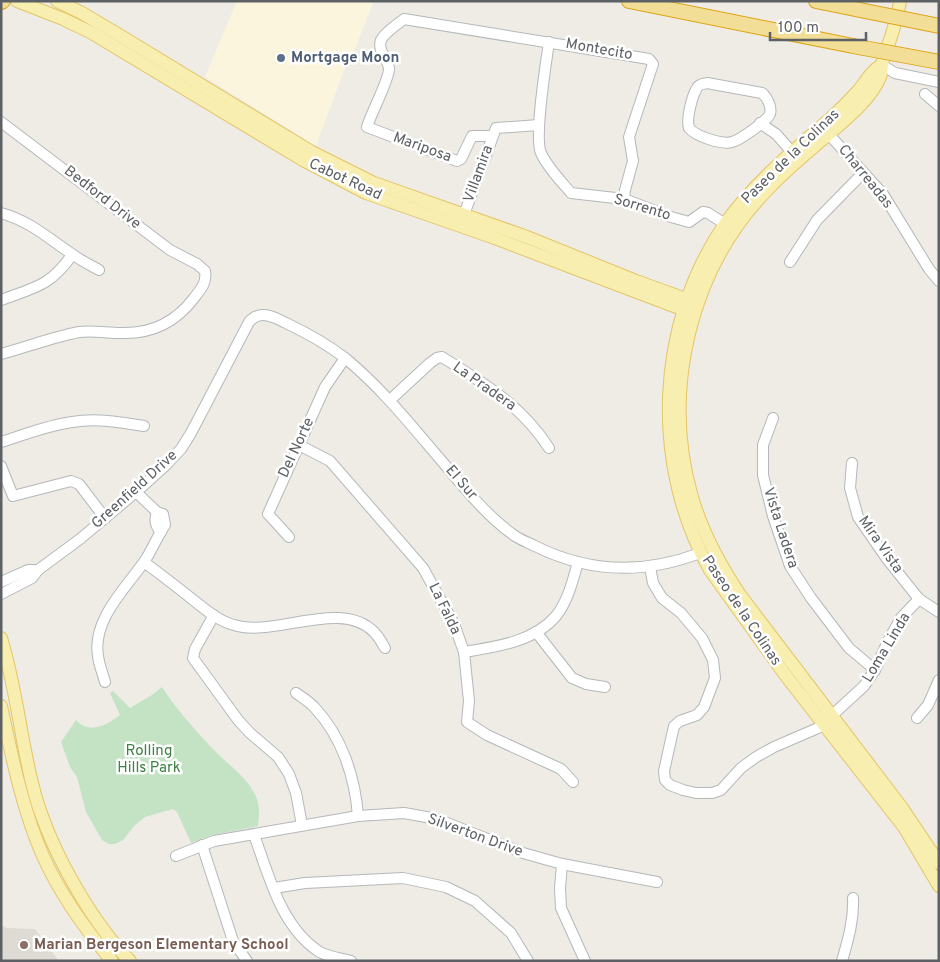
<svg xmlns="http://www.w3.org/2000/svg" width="940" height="962" font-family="Overpass,sans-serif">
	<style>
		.commercial { fill: #fbf5dd }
		.education { fill: #dddbd3 }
		.green { fill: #c4e3c5 }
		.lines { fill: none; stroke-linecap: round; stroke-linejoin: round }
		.minor-casing { stroke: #b5b7ba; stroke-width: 12 }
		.major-casing { stroke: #e4c567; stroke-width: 14 }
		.highway-casing { stroke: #dda516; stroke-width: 16 }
		.minor { stroke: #fff; stroke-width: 10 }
		.major { stroke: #f7eeb0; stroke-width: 12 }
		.highway { stroke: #f3de97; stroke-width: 14 }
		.highway-bridge-casing { stroke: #dda516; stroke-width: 16; stroke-linecap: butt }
		.highway-bridge { stroke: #f3de97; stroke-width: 14 }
		.service-dot { fill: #5c6f8a; stroke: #fff; stroke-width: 2 }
		.education-dot { fill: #8d6e63; stroke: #fff; stroke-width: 2 }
		.labels { text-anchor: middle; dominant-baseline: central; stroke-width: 5; stroke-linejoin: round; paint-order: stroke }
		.street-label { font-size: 15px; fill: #5d6064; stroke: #fff }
		.service-label { font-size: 15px; font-weight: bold; fill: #4e5e75; stroke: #fff; text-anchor: start }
		.park-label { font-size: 15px; fill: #3e8243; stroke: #fff }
		.education-label { font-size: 15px; font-weight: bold; fill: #785e54; stroke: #fff; text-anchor: start }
	</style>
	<rect width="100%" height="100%" fill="#eeece5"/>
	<!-- commercial -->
	<path class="commercial" d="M237 1H374L355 49 349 57 316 146 205 77Z"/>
	<!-- education -->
	<path class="education" d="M1 925 7 928 35 929 59 961H1Z"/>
	<!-- green -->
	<path class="green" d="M162 687C176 709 195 730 214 750 229 766 249 778 257 799 260 808 259 817 258 826L213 835 191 843 177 812 173 809 145 817 135 825 123 840 115 844H109L102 840 86 812 77 777 70 767 61 742 76 720C90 735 107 725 120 715L110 693 113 691 130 708 152 695Z"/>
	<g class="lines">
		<!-- minor casing -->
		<g class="minor-casing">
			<g id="minor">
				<path d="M549 42C546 63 534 137 541 153 547 167 561 181 571 193L624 199 671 217 689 222 703 212 708 213 725 224"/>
				<path d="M882 65 895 73 939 82"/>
				<path d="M707 83 762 93C767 97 772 107 770 114 767 121 740 140 732 142 722 145 695 136 689 128 686 119 692 96 697 88 699 84 703 84 707 83Z"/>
				<path d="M925 94 939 106"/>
				<path d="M1 122 170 250 197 264 205 271C207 283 201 289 194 298 176 322 151 334 121 333 107 333 93 330 79 332 53 337 27 347 1 354"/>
				<path d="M760 123 776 134 792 152"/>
				<path d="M824 129 883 194 929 269 939 281"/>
				<path d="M492 136H472L461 159 457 161 367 127C371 113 389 80 389 69 388 58 377 51 381 40 385 32 397 25 404 19L649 59 653 64 629 137 633 161 625 190 624 199"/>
				<path d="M1 213C32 222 46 237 72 254 80 260 90 265 99 270"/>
				<path d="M462 220 496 128 539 125"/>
				<path d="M790 262 817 220 863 173"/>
				<path d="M1 300C36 287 50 286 72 255"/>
				<path d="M390 400 430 363 437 358 442 357C485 384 521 405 549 448"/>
				<path d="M773 418 763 445V475L773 516 790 566 811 598 849 648 875 670"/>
				<path d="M1 442C24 435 48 425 72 422 96 418 120 422 144 426"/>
				<path d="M299 445 330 461 423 568 454 624 464 652 469 701 467 722 487 735 561 769 573 782"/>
				<path d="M852 463 850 488 858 517 887 559 919 599 939 612"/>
				<path d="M1 466 13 496 71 481 79 484 105 518"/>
				<path d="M157 512C154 520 155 526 161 532"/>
				<path d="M289 537 268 514 325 387 345 358"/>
				<path d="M144 562C160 574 176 586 192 599 205 609 218 621 234 625 274 638 341 598 374 632 379 637 382 643 385 648"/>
				<path d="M650 567 653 583 662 598 681 613 702 638 713 660 715 678 704 707 697 715 680 721 674 726 664 771 665 780 670 785 683 790 696 793H712L721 790 741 768 756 757 774 747 818 728 839 709 864 686 875 670 888 641 901 618 919 599"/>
				<path d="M1 582 28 570H38"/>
				<path d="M1 594 32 578 38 570 80 539 136 492 166 465 181 449 191 433 249 322C260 309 274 317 286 323 307 333 327 344 345 358 383 389 414 429 446 466 466 490 489 518 515 536 521 540 529 543 535 546 589 573 645 574 700 553"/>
				<path d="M214 615 195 649 193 658 238 720 250 733 278 757 289 774 296 793 302 825"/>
				<path d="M536 632 572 678 586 684 605 687"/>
				<path d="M464 652C495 647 534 642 556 616 568 601 573 580 578 562"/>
				<path d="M105 682C103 674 99 665 98 656 92 620 125 589 144 562 152 550 157 537 165 525L163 514 157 512 136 492"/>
				<path d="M296 693C303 698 310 702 315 708 342 737 355 777 358 816"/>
				<path d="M917 718 928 705 939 680"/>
				<path d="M254 835C269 875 280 925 318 951 327 957 340 958 351 961"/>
				<path d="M202 845 233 941 247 961"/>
				<path d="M176 856 214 841 358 816 404 813 437 819 523 853 562 864 657 882"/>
				<path d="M562 864 560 888 561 908 585 961"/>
				<path d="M274 888 305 883 403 878 446 887 475 901 511 933 528 961"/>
				<path d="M842 961C848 940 854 920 853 898"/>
			</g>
		</g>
		<!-- major casing -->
		<g class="major-casing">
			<g id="major">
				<path d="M17 1 63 19 92 33 303 160 366 193 492 237 692 313"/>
				<path d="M57 1 82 13 124 38 310 151 374 183 527 237 636 281 694 302"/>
				<path d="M900 1C897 23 889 42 882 63 881 67 882 73 880 77 871 99 847 118 830 133 809 151 787 169 768 189 690 268 661 391 692 497 702 532 720 565 740 595L902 808 939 863"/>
				<path d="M882 65C871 71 867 80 859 90 850 100 840 110 830 119 793 151 753 184 725 224 656 324 650 464 710 570L786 676 904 827 939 886"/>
				<path d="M1 638C16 686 20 735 32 783 46 842 88 918 130 961"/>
				<path d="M1 706C12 757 22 808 43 856 60 894 85 929 112 961"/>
			</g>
		</g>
		<!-- highway casing -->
		<g class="highway-casing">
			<g id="highway">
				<path d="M629 1 853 46"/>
				<path d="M816 1 860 10"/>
				<path d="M1 2 3 1"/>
			</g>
		</g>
		<!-- minor -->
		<use href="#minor" class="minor"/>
		<!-- major -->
		<use href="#major" class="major"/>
		<!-- highway -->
		<use href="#highway" class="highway"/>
		<!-- highway-bridge casing -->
		<g class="highway-bridge-casing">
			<g id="highway-bridge">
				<path d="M860 10 939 26"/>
				<path d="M853 46 939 62"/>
			</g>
		</g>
		<!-- highway-bridge -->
		<use href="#highway-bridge" class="highway-bridge"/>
	</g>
	<!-- markers -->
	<circle class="service-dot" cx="281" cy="58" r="5"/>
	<circle class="education-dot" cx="24" cy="945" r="5"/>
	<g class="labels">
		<!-- street labels -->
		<g class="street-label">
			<text transform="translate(599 50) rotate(10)">Montecito</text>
			<text transform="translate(422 148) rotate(20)">Mariposa</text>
			<text transform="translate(791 157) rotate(-44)">Paseo de la Colinas</text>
			<text transform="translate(479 174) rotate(-70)">Villamira</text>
			<text transform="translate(865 177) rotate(51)">Charreadas</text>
			<text transform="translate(345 180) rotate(25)">Cabot Road</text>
			<text transform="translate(102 198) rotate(38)">Bedford Drive</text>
			<text transform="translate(642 208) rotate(17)">Sorrento</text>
			<text transform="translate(484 387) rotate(35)">La Pradera</text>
			<text transform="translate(297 448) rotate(-65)">Del Norte</text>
			<text transform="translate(461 483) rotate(49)">El Sur</text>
			<text transform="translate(135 490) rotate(-42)">Greenfield Drive</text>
			<text transform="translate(780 528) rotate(72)">Vista Ladera</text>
			<text transform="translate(880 545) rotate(55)">Mira Vista</text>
			<text transform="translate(444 609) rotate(64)">La Falda</text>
			<text transform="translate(741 611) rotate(56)">Paseo de la Colinas</text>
			<text transform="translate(887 648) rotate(-59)">Loma Linda</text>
			<text transform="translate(475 836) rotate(20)">Silverton Drive</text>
		</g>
		<!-- service labels -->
		<g class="service-label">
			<text x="291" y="58">Mortgage Moon</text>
		</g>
		<!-- park labels -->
		<g class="park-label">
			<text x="149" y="751">Rolling<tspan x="149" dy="17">Hills Park</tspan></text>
		</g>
		<!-- education labels -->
		<g class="education-label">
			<text x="34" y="945">Marian Bergeson Elementary School</text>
		</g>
	</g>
	<!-- border -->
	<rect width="940" height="962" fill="none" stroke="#5d6064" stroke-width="5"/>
	<!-- scale -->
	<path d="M770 32v8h96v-8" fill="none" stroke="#5d6064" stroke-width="2.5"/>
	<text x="778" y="32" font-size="15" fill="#5d6064" stroke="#ffffff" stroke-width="4" paint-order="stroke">100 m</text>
</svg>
